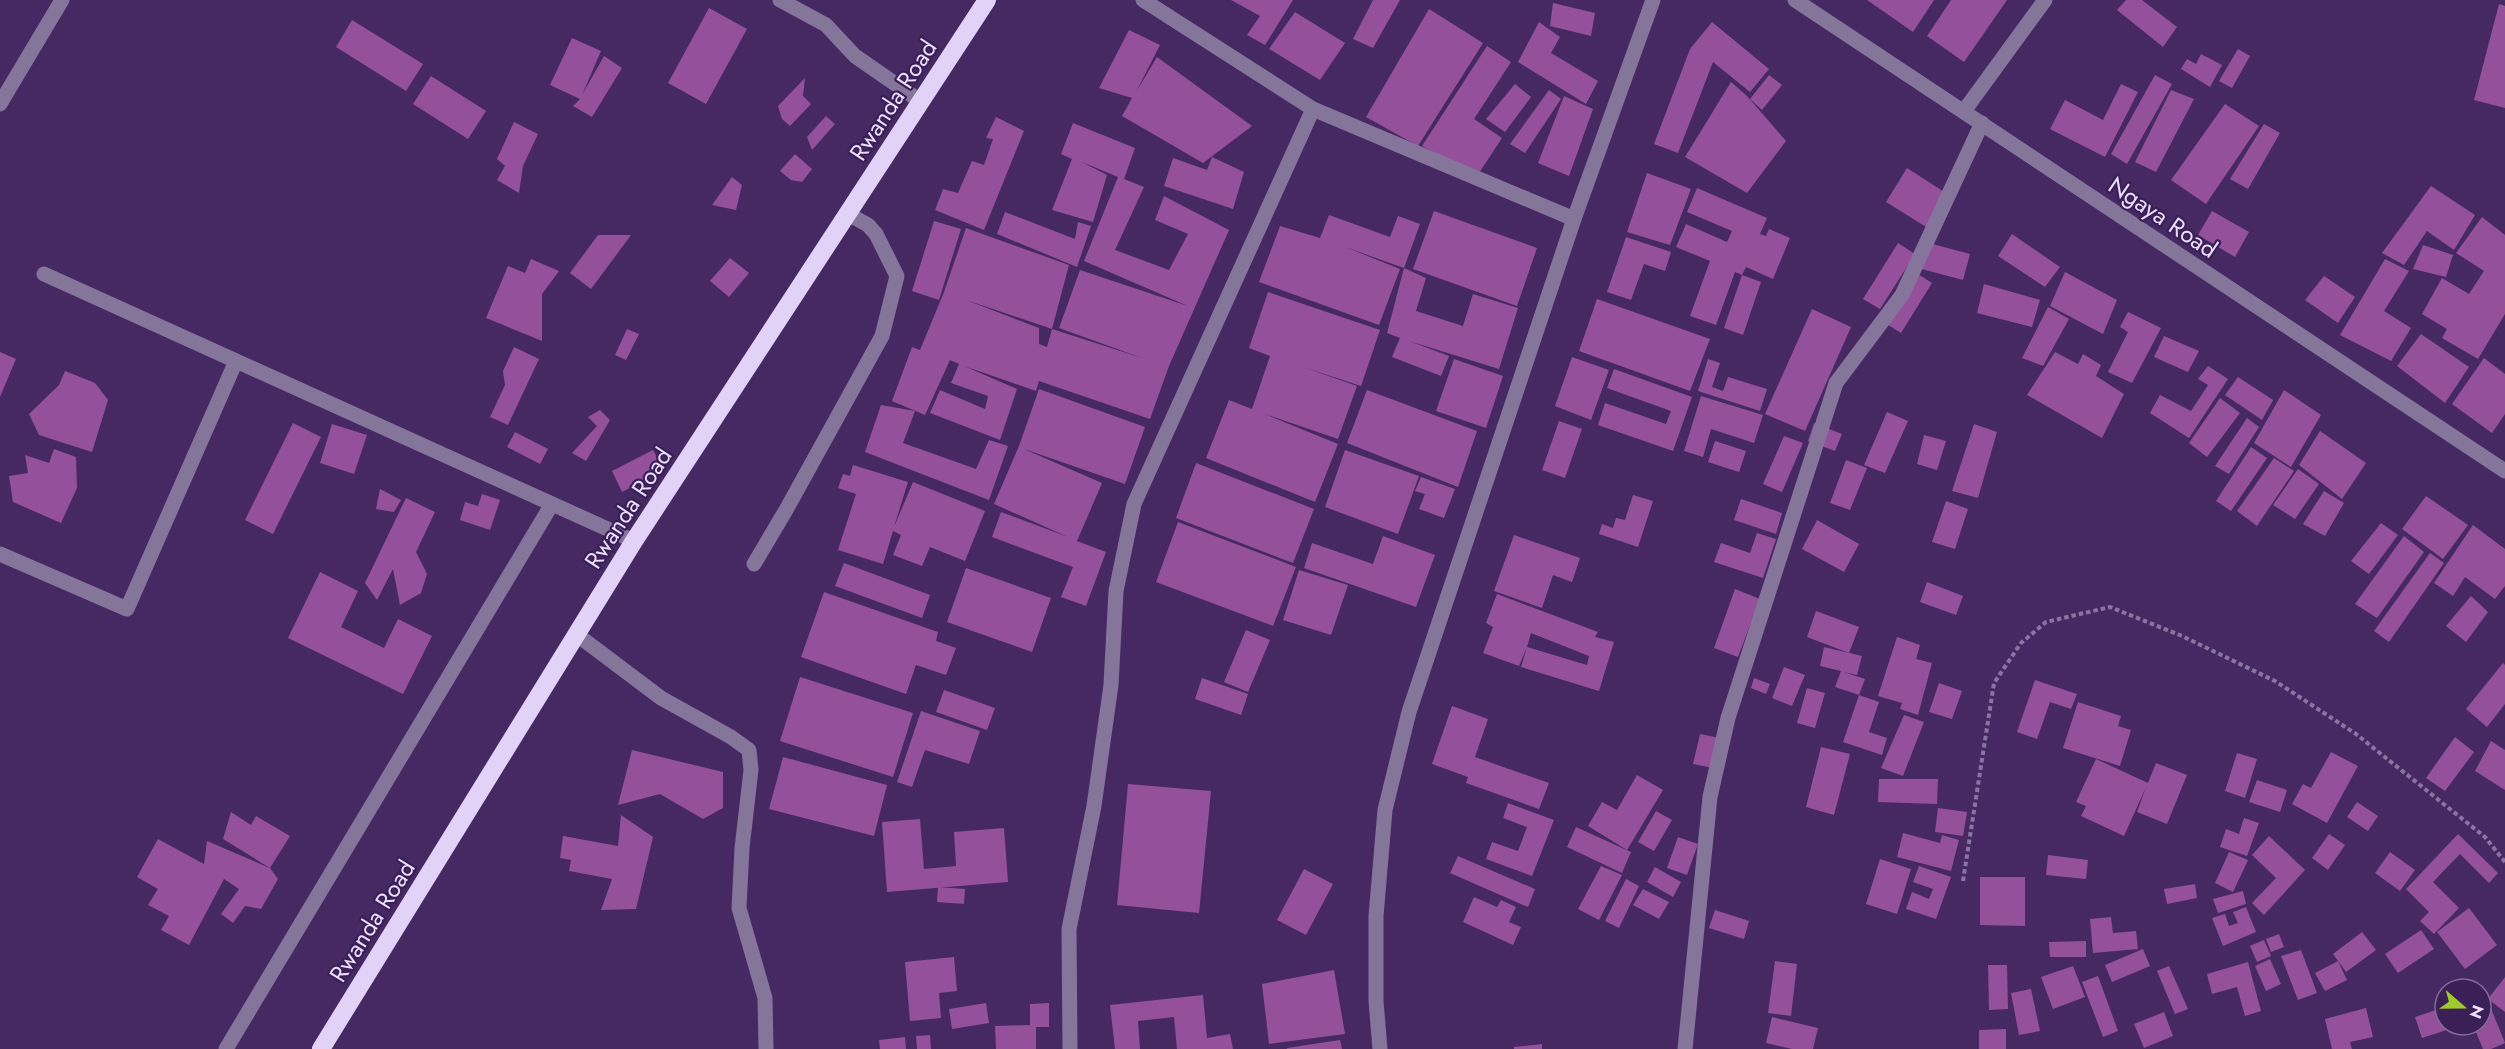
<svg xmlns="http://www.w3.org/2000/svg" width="2505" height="1049" font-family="Jost,sans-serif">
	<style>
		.building { fill: #94509a; fill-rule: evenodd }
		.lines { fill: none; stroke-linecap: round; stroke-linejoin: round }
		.path { stroke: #8a74a2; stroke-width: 4; stroke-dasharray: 4.5 3; stroke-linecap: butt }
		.minor { stroke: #85759b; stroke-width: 15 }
		.highway { stroke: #e2d2f8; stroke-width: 18 }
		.labels { text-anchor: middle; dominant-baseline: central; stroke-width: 4.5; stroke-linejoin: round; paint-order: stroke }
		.street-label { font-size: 24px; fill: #ece0fc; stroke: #3b1f57 }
	</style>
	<rect width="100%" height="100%" fill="#462963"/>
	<!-- building -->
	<g class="building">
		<path d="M1231 0H1293L1265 45 1247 35 1260 16Z"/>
		<path d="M1373 0H1400L1373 48 1353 39Z"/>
		<path d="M1867 0H1934L1913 32Z"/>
		<path d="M1951 0H2007L1964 62 1927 36Z"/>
		<path d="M2126 0H2142L2177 27 2163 47 2117 10Z"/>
		<path d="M1553 3 1595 13 1591 36 1550 26Z"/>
		<path d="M2499 4 2505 6V108L2474 100Z"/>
		<path d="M709 8 747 29 706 104 668 83Z"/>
		<path d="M1429 9 1483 43 1418 146 1366 117Z"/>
		<path d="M1295 12 1345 43 1320 80 1269 49Z"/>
		<path d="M352 20 423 64 406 91 336 47Z"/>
		<path d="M1539 22 1560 37 1551 53 1598 81 1586 104 1518 62Z"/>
		<path d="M1712 22 1769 69 1750 92 1713 62 1678 153 1654 144 1690 49Z"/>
		<path d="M1129 30 1160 45 1136 92 1157 57 1252 126 1203 163 1122 116 1132 98 1099 88Z"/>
		<path d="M572 38 601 51 582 95 604 56 622 68 592 117 573 106 580 99 550 85Z"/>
		<path d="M1487 46 1511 62 1474 119 1502 138 1477 176 1422 146Z"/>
		<path d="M2238 49 2250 56 2232 88 2219 81Z"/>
		<path d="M2201 54 2222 65 2210 87 2181 69 2187 59 2196 64Z"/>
		<path d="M1769 75 1782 85 1762 110 1750 99Z"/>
		<path d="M2155 75 2172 84 2127 164 2111 154Z"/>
		<path d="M431 76 486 111 468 139 413 104Z"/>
		<path d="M805 78 803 96 811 104 790 126 782 119 778 106Z"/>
		<path d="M1731 82 1747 96 1786 141 1747 193 1685 157Z"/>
		<path d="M1515 84 1531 97 1505 132 1486 119Z"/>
		<path d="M2121 84 2138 92 2105 157 2050 129 2065 100 2103 120Z"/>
		<path d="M1549 90 1561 99 1525 153 1510 144Z"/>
		<path d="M2171 90 2194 99 2156 172 2135 162Z"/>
		<path d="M1564 96 1593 109 1569 176 1538 163Z"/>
		<path d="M2225 104 2259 126 2206 204 2171 180Z"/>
		<path d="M826 116 835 124 812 150 807 137Z"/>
		<path d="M996 117 1024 131 984 230 935 210 943 189 958 193 972 161 984 165 993 139 986 138Z"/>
		<path d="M514 122 538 134 523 166 519 193 497 180 505 166 497 159Z"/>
		<path d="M1073 123 1135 148 1124 179 1144 187 1115 250 1169 270 1188 234 1155 220 1164 196 1229 230 1169 366 1150 419 1039 381 1036 391 964 366 1017 389 1000 440 930 413 940 390 985 409 988 396 951 383 959 364 950 360 925 415 892 401 912 347 920 350 944 292 966 228 1069 265 1052 329 1142 358 1059 328 1080 270 1188 306 1084 261 1118 177 1082 162 1107 175 1093 222 1052 210 1072 159 1061 154ZM966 300 1052 329 1047 347 1039 344V328Z"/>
		<path d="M2264 124 2280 133 2248 189 2230 179Z"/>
		<path d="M795 154 812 169 802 182 791 180 780 171Z"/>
		<path d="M1212 157 1244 172 1233 209 1164 186 1173 158 1207 170Z"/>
		<path d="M1907 168 1952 197 1931 230 1886 202Z"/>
		<path d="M1647 173 1691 189 1670 245 1627 232Z"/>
		<path d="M732 177 742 185 736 210 712 205Z"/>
		<path d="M2431 186 2475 215 2454 250 2427 231 2404 265 2382 253Z"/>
		<path d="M1697 188 1767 218 1760 234 1766 236 1769 229 1790 238 1773 279 1746 267 1742 275 1735 272 1716 325 1690 316 1710 261 1676 247 1686 224 1727 242 1732 231 1687 212Z"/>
		<path d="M1434 211 1537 248 1517 306 1413 269Z"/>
		<path d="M2212 211 2249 232 2235 257 2198 235Z"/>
		<path d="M1005 212 1075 239 1078 222 1091 226 1077 267 997 234Z"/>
		<path d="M1329 215 1390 237 1398 216 1420 224 1404 268 1345 247 1400 269 1379 325 1259 282 1280 226 1320 238Z"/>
		<path d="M2482 217 2505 235V314L2478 359 2442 338 2447 329 2422 314 2442 278 2469 294 2484 271 2456 253Z"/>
		<path d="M934 221 961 229 939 300 912 291Z"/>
		<path d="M2012 234 2060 267 2045 287 1998 256Z"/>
		<path d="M598 235H631L591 289 570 273Z"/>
		<path d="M1626 237 1671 252 1665 271 1644 264 1631 300 1607 292Z"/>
		<path d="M1925 242 1970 254 1963 280 1918 268Z"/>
		<path d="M1898 243 1915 254 1880 309 1863 299Z"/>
		<path d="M2423 245 2453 255 2446 277 2413 269Z"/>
		<path d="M730 258 749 273 729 297 710 281Z"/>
		<path d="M531 259 559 271 542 294V341L486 318 508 266 525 273Z"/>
		<path d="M2385 259 2409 271 2384 311 2411 328 2391 361 2340 335Z"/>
		<path d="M1404 268 1426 278 1416 311 1463 326 1473 294 1518 308 1499 369 1409 341 1449 356 1441 376 1392 357 1400 338 1387 333Z"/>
		<path d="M1913 271 1932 283 1901 333 1882 321Z"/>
		<path d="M2065 272 2117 300 2103 334 2050 306Z"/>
		<path d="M1742 275 1761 282 1743 335 1724 328Z"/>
		<path d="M2324 276 2355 297 2338 323 2305 300Z"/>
		<path d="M1984 284 2040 300 2032 327 1977 313Z"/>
		<path d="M1268 292 1380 330 1361 386 1303 367 1357 386 1338 439 1262 413 1338 444 1315 502 1206 458 1229 400 1252 409 1270 356 1249 348Z"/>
		<path d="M1597 299 1710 339 1690 391 1579 351Z"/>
		<path d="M2048 307 2069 319 2043 366 2022 358Z"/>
		<path d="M1812 309 1851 327 1805 431 1765 414Z"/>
		<path d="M2128 312 2161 328 2132 383 2108 372 2128 332 2120 327Z"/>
		<path d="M627 329 639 334 626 360 615 355Z"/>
		<path d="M2421 334 2469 367 2445 403 2397 366Z"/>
		<path d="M2164 336 2199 351 2188 372 2154 357Z"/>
		<path d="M514 347 539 359 508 425 490 417 505 385 503 371Z"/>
		<path d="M0 352 16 359 0 397Z"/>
		<path d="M2055 352 2078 364 2083 354 2101 365 2096 376 2124 394 2102 438 2027 395Z"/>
		<path d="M1572 357 1609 370 1591 420 1555 406Z"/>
		<path d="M2484 358 2505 374V414L2492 433 2452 404Z"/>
		<path d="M1454 359 1503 376 1486 428 1436 411Z"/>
		<path d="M1708 359 1720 363 1712 387 1723 391 1728 377 1767 389 1760 411 1698 391Z"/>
		<path d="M2208 366 2228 379 2189 438 2150 413 2160 395 2191 411 2208 385 2198 379Z"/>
		<path d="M1614 369 1692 397 1673 451 1598 425 1605 403 1666 424 1671 411 1607 388Z"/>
		<path d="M65 371 95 383 108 400 92 452 39 435 29 414 59 385Z"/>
		<path d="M2238 377 2273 400 2262 420 2225 395Z"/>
		<path d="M1039 389 1145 427 1125 484 1024 449 1102 483 1077 541 1106 552 1086 606 1061 597 1073 567 992 537 1001 512 1068 537 994 504 1019 446Z"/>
		<path d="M1367 390 1477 431 1458 487 1347 443Z"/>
		<path d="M2284 390 2321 415 2291 467 2254 443Z"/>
		<path d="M1701 396 1763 415 1754 443 1711 429 1703 457 1684 451Z"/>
		<path d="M2220 398 2240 413 2207 457 2189 443Z"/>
		<path d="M881 405 915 411 903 443 976 469 989 440 1008 446 989 500 865 452Z"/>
		<path d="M600 410 610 420 586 461 572 453 597 426 588 417Z"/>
		<path d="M1887 412 1908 421 1885 473 1864 465Z"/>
		<path d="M2247 418 2259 427 2229 474 2215 466Z"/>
		<path d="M1559 421 1582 429 1565 478 1542 470Z"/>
		<path d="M293 423 321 437 273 534 245 520Z"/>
		<path d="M1814 423 1842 434 1835 451 1808 441Z"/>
		<path d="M332 424 367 435 354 474 320 463Z"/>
		<path d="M1974 424 1997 432 1978 498 1952 491Z"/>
		<path d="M2320 431 2366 463 2342 499 2299 465Z"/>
		<path d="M515 432 548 449 540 464 507 447Z"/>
		<path d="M1924 435 1946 441 1937 470 1917 464Z"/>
		<path d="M1784 436 1803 443 1782 492 1763 484Z"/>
		<path d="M1715 441 1746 451 1739 472 1708 462Z"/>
		<path d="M2251 447 2267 458 2231 511 2216 501Z"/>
		<path d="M54 449 76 457 77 488 61 523 13 502 9 476 28 473 25 455 49 463Z"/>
		<path d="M653 450 664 470 622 492 612 471Z"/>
		<path d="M1345 450 1419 476 1398 534 1325 507Z"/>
		<path d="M2274 458 2294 471 2257 526 2237 511Z"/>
		<path d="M1846 460 1867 468 1850 510 1830 503Z"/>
		<path d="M1196 463 1314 509 1293 563 1176 518Z"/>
		<path d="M853 465 908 482 894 527 913 482 985 511 965 561 930 547 922 566 893 555 901 535 893 531 883 564 838 550 856 494 838 488 843 474 850 476Z"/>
		<path d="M2298 469 2319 484 2295 519 2273 505Z"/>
		<path d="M1421 477 1455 489 1444 518 1419 509 1425 494 1415 491Z"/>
		<path d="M380 489 401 500 394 512 376 509Z"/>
		<path d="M2324 491 2344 503 2325 536 2303 524Z"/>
		<path d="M482 494 500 500 490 530 460 520 465 502 478 506Z"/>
		<path d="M1633 495 1653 501 1638 547 1599 534 1602 524 1613 528 1616 518 1625 520Z"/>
		<path d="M2426 496 2468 525 2443 559 2402 529Z"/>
		<path d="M406 498 435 512 416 552 427 574 421 593 400 605 393 569 377 600 365 583Z"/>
		<path d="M1741 499 1782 513 1776 534 1734 520Z"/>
		<path d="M1946 501 1968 509 1955 549 1932 542Z"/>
		<path d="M1817 520 1859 544 1844 572 1802 549Z"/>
		<path d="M1178 522 1296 567 1273 626 1156 582Z"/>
		<path d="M2381 523 2398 535 2369 574 2351 561Z"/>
		<path d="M2473 525 2505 549V586L2495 599 2465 577 2453 596 2434 583Z"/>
		<path d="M1757 533 1776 539 1763 578 1714 562 1721 543 1750 553Z"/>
		<path d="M1514 535 1580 558 1572 582 1553 575 1542 608 1494 591Z"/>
		<path d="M1383 536 1435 555 1416 607 1304 568 1312 543 1373 564Z"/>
		<path d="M2404 536 2424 552 2377 618 2355 604Z"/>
		<path d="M2430 553 2444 563 2389 642 2374 631Z"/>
		<path d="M844 563 930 595 922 618 835 586Z"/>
		<path d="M966 568 1051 598 1032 652 947 622Z"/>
		<path d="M1299 570 1348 585 1331 635 1283 620Z"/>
		<path d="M320 572 358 591 341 627 384 648 398 619 432 636 403 694 288 638Z"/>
		<path d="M1927 582 1963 596 1956 615 1920 602Z"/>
		<path d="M1735 589 1760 599 1738 657 1714 648Z"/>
		<path d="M824 592 938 632 936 641 956 648 946 675 916 665 906 694 801 657Z"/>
		<path d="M1497 594 1598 632 1595 637 1614 642 1599 691 1521 667 1527 647 1519 666 1483 653 1493 627 1486 623ZM1531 633 1589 656 1587 665 1527 647Z"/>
		<path d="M2471 596 2488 612 2466 642 2446 626Z"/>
		<path d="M1816 611 1859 627 1849 653 1807 637Z"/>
		<path d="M1246 630 1270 640 1248 692 1224 682Z"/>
		<path d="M1897 637 1920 645 1916 659 1932 663 1918 715 1900 709 1902 703 1878 696Z"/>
		<path d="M1824 647 1862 656 1857 675 1844 672 1865 679 1859 695 1835 687 1841 671 1820 666Z"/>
		<path d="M2503 663 2505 665V704L2487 727 2466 709Z"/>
		<path d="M1784 667 1805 675 1792 706 1772 698Z"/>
		<path d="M800 677 913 713 893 777 780 741Z"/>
		<path d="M1202 678 1248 694 1241 715 1195 699Z"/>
		<path d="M1754 678 1770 684 1766 694 1751 688Z"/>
		<path d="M2035 680 2077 694 2071 709 2050 702 2037 739 2017 732Z"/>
		<path d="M1939 683 1962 691 1952 719 1929 712Z"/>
		<path d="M1807 688 1825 693 1815 728 1797 723Z"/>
		<path d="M944 690 995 708 987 730 936 712Z"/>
		<path d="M1859 695 1879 702 1869 732 1887 738 1882 755 1843 742Z"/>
		<path d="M2078 702 2121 716 2118 726 2131 730 2120 766 2063 748Z"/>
		<path d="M1452 706 1488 719 1475 757 1549 783 1539 809 1466 783 1468 777 1432 764Z"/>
		<path d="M921 711 980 731 969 764 925 750 912 787 897 782Z"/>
		<path d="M1904 715 1924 722 1903 776 1881 768Z"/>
		<path d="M1700 734 1720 738 1713 768 1693 764Z"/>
		<path d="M2455 737 2474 752 2445 791 2426 778Z"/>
		<path d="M2491 741 2505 750V790L2475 771Z"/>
		<path d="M1821 747 1850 754 1834 815 1806 807Z"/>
		<path d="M632 750 723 772V808L703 819 660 794 618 805Z"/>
		<path d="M2331 752 2358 766 2327 823 2292 804 2303 784 2311 788Z"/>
		<path d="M2237 753 2257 759 2245 798 2225 791Z"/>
		<path d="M783 757 887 785 874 836 769 809Z"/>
		<path d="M2096 759 2148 783 2156 763 2187 775 2167 824 2137 812 2146 787 2124 836 2081 816 2086 806 2076 802Z"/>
		<path d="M1637 775 1663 790 1627 850 1588 826 1602 802 1617 810Z"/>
		<path d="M1879 779H1938L1937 804 1878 802Z"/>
		<path d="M2257 780 2287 790 2280 812 2249 802Z"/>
		<path d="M1128 784 1211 791 1199 913 1117 905Z"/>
		<path d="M2357 802 2378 816 2368 831 2347 817Z"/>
		<path d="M1508 803 1554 820 1532 876 1486 859 1492 842 1518 851 1527 827 1503 818Z"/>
		<path d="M1938 808 1967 812 1963 836 1935 832Z"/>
		<path d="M1656 811 1672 820 1654 851 1638 842Z"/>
		<path d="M231 812 251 825 256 816 290 836 270 868 223 839Z"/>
		<path d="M621 815 653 837 636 909 601 910 612 879 569 871 571 860 560 858 563 836 618 846Z"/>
		<path d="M2244 818 2259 823 2247 856 2220 847 2226 829 2239 834Z"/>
		<path d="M920 819 924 869 956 866 954 832 1004 828 1008 882 887 892 882 822Z"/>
		<path d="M1576 827 1631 852 1622 873 1567 847Z"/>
		<path d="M1903 833 1940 843 1942 835 1959 840 1951 871 1897 857Z"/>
		<path d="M2329 834 2345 845 2328 870 2312 858Z"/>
		<path d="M2458 834 2498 873 2489 883 2460 854 2433 882 2459 908 2434 934 2420 921 2429 912 2406 889Z"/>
		<path d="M2269 836 2305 870 2264 915 2252 903 2276 878 2252 855Z"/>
		<path d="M1678 837 1698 844 1687 875 1667 868Z"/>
		<path d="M158 839 204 864 207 841 270 868 278 879 261 909 245 906 233 923 221 914 239 889 224 879 189 945 161 930 169 916 148 905 158 889 137 877Z"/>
		<path d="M2229 852 2248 860 2233 892 2215 883Z"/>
		<path d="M2390 852 2415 870 2400 891 2375 873Z"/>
		<path d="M2048 855 2088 860 2086 879 2046 875Z"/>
		<path d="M1458 856 1535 889 1528 907 1450 873Z"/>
		<path d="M1880 859 1911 869 1897 914 1866 904Z"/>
		<path d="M1601 866 1622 875 1599 920 1578 909Z"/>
		<path d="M1919 866 1951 877 1936 919 1906 909 1912 892 1929 899 1933 889 1913 882Z"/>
		<path d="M1655 867 1681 882 1673 897 1647 882Z"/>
		<path d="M1304 869 1333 884 1306 935 1277 920Z"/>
		<path d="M1980 877H2025V926L1980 925Z"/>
		<path d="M1626 879 1639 886 1619 928 1605 921Z"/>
		<path d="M2195 884 2197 898 2167 904 2164 889Z"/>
		<path d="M938 887 965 889 964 904 937 902Z"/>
		<path d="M1643 889 1669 902 1659 919 1633 905Z"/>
		<path d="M2243 891 2246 904 2218 913 2213 899Z"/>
		<path d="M1474 897 1497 907 1501 900 1516 907 1509 922 1521 927 1513 945 1463 922Z"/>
		<path d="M2246 907 2256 932 2223 946 2212 918 2225 914 2229 926 2238 923 2233 912Z"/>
		<path d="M2469 908 2497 945 2465 969 2437 932Z"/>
		<path d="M1715 910 1749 921 1744 939 1709 928Z"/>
		<path d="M2111 917 2113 933 2136 931 2138 949 2093 953 2090 919Z"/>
		<path d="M2421 930 2434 949 2398 973 2385 954Z"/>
		<path d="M2362 932 2376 950 2346 972 2333 954Z"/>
		<path d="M2279 934 2284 947 2271 952 2266 939Z"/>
		<path d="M2264 940 2271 956 2257 962 2250 946Z"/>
		<path d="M2086 941V957H2050L2049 942Z"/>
		<path d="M2143 949 2150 966 2112 982 2105 965Z"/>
		<path d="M2301 950 2317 993 2298 1000 2281 956Z"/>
		<path d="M954 957 957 991 939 993 941 1018 910 1021 905 962Z"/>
		<path d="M2270 959 2281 984 2266 991 2255 966Z"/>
		<path d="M1775 961 1797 964 1791 1016 1768 1013Z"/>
		<path d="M2338 961 2347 980 2325 991 2315 973Z"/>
		<path d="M2248 962 2261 1011 2245 1016 2237 987 2212 994 2207 974Z"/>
		<path d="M1988 965H2007L2008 1009 1989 1010Z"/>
		<path d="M2073 966 2085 997 2053 1009 2041 977Z"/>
		<path d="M2169 966 2188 1009 2175 1014 2157 971Z"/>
		<path d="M1334 970 1345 1034 1269 1044 1262 984Z"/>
		<path d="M2098 976 2118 1031 2103 1037 2082 982Z"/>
		<path d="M2505 977V1012L2488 999Z"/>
		<path d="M2031 989 2040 1031 2019 1035 2011 993Z"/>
		<path d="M1203 995 1207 1038 1230 1034 1233 1049H1177L1174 1017 1138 1021 1140 1049H1115L1110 1005Z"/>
		<path d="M986 1003 989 1023 952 1029 949 1009Z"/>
		<path d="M1049 1003V1027H1036V1049H996L995 1026 1030 1025V1004Z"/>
		<path d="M2490 1006 2505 1043 2491 1049H2483L2473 1025H2481V1010Z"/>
		<path d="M2445 1007V1025H2462L2422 1038 2415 1017Z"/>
		<path d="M2366 1008 2373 1037 2350 1042 2352 1049H2332L2325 1019Z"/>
		<path d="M2164 1012 2173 1036 2144 1048 2134 1024Z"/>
		<path d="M1772 1017 1818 1028 1813 1049H1792L1766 1043Z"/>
		<path d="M2006 1029V1049H1979V1030Z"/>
		<path d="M930 1035 931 1049H917L916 1036Z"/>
		<path d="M905 1037 906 1049H880L879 1040Z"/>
		<path d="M1340 1040 1342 1049H1287V1048Z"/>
		<path d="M1542 1044V1049H1514V1047Z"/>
	</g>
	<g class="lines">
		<!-- path -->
		<path class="path" d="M1963 881 1994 683 2021 643 2046 622 2110 607 2182 636 2275 681 2356 734 2485 837 2505 862"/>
		<!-- minor -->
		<g class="minor">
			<path d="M780 0 826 25 855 56 920 101"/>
			<path d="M1143 0 1313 109 1574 219"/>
			<path d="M1795 0 2505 471"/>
			<path d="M0 104 62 0"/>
			<path d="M1964 111 2045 0"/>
			<path d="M44 274 634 541"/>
			<path d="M0 554 127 609 236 361"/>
			<path d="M754 564 786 510 882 336 897 276 876 234 868 225 848 214"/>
			<path d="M576 634 661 698 731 737 749 750 751 770 742 848 739 908 765 998 766 1049"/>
			<path d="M226 1049 552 504"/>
			<path d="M1070 1049 1069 929 1094 806 1111 685 1116 591 1134 504 1313 109"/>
			<path d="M1380 1049 1376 1001V916L1385 810 1409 712 1574 219 1653 0"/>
			<path d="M1685 1049 1710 797 1728 718 1836 383 1902 295 1982 123"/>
		</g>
		<!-- highway -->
		<path class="highway" d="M321 1049 634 541 987 0"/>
	</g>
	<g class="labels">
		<!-- street labels -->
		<g class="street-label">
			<text transform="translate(893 100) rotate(-57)">Rwanda Road</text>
			<text transform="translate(2163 217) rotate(34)">Ngaya Road</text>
			<text transform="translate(628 508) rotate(-57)">Rwanda Road</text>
			<text transform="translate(372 921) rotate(-58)">Rwanda Road</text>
		</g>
	</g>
	<!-- north arrow -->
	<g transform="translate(2463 1007) rotate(110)"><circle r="28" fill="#3b1f57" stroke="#826c99" stroke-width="1.5"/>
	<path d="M0-4.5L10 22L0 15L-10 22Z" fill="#9fca2d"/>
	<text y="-9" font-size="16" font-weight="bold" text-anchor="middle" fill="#ece0fc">N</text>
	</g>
</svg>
